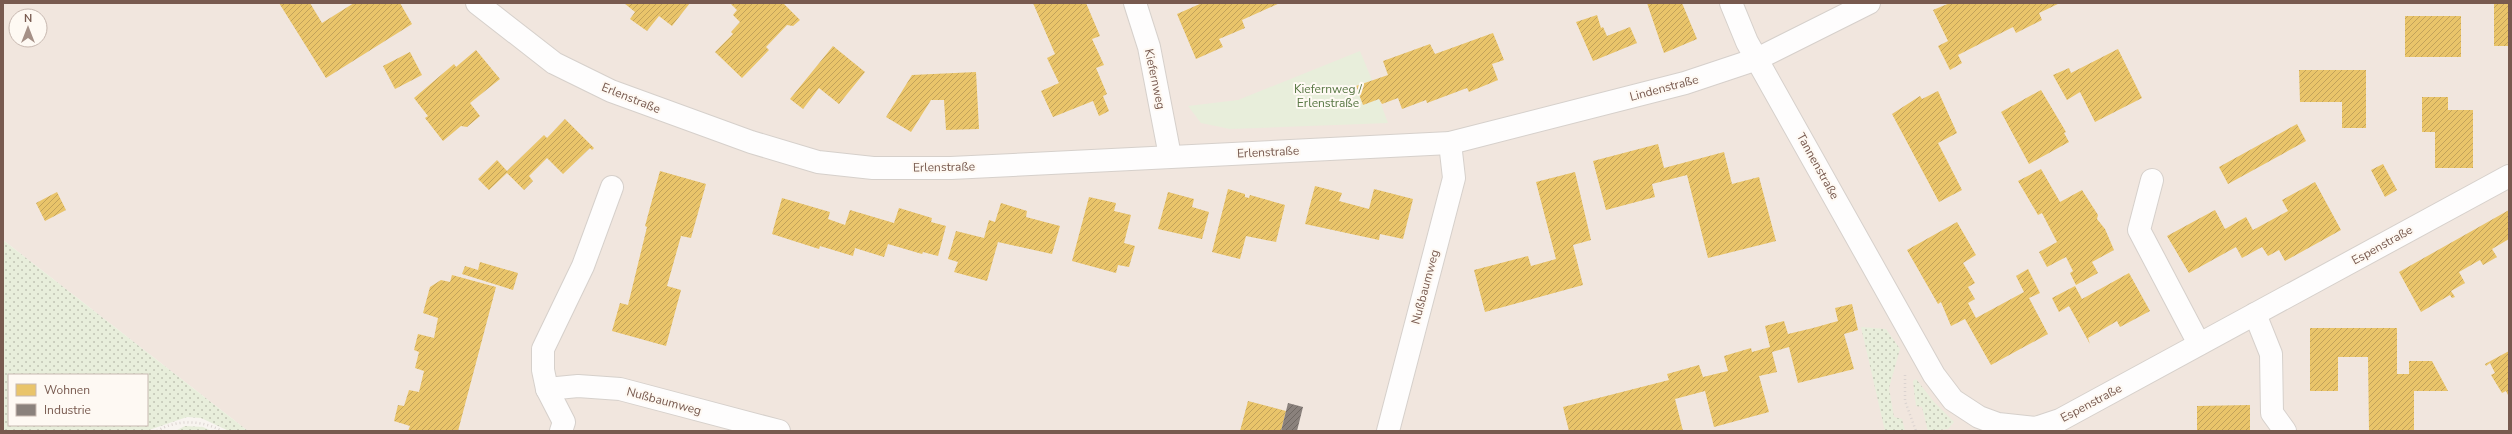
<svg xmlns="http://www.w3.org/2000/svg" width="2512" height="434" font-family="'Nunito Sans',sans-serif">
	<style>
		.residential { fill: #f1e6de; fill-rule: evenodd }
		.grass { fill: url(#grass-dots); fill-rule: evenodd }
		.green { fill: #e8eedb }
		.homes { fill: url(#homes-hatch) }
		.industry { fill: url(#industry-hatch) }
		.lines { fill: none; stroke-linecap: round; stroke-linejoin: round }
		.minor-casing { stroke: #d6d0cb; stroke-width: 24 }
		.path { stroke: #dbd3d0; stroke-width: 2.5; stroke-dasharray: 1 3; stroke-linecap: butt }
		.minor { stroke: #fefdfd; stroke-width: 22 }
		.labels { text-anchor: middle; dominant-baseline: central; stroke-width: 4; stroke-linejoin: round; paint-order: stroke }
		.street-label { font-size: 12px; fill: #785a4f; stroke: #fef9f3 }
		.park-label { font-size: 12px; fill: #587744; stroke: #fef9f3 }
	</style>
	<defs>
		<pattern id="grass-dots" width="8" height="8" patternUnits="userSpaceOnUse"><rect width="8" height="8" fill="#e8eedb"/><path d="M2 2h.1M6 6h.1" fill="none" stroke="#c1c4b4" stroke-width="1.8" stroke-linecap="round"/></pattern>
		<pattern id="homes-hatch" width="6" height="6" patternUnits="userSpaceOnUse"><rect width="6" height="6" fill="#e9c46a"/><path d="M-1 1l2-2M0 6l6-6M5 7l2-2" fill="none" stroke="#c2a25a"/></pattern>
		<pattern id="industry-hatch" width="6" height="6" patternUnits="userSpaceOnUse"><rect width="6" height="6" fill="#8a817c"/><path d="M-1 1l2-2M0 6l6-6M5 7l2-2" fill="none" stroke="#706863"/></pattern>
	</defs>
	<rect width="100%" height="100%" fill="#f8f4f0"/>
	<!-- residential -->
	<path class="residential" d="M3 3H2509V431H248L3 240ZM16 16H40V40H16Z"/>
	<!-- grass -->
	<g class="grass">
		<path d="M3 240 248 431H229L201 418 187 417 146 431H3ZM9 375H147V425H9Z"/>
		<path d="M1861 327 1886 329 1900 349 1889 388 1894 417 1902 419 1905 431H1885Z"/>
		<path d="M1916 379 1934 402 1954 422 1948 429 1928 431 1922 407 1916 406 1913 381Z"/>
		<path d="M185 426 203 427 212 431H175Z"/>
	</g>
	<!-- green -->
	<path class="green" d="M1360 51 1372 80 1356 86 1363 105 1379 99 1388 123 1230 129 1201 123 1188 106 1238 100Z"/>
	<!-- homes -->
	<g class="homes">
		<path d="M279 3H310L322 23 354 3H400L412 24 326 78Z"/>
		<path d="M624 3H690L672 26 659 16 647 31 630 19 635 12Z"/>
		<path d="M730 3H783L800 20 793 26 787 25 766 47 769 50 742 78 715 52 733 34 731 32 740 22 733 15 737 10Z"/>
		<path d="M1033 3H1086L1100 36 1092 39 1104 65 1096 68 1107 94 1103 96 1109 111 1099 116 1093 101 1053 117 1041 91 1059 83 1047 58 1055 54Z"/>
		<path d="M1202 3H1280L1242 20 1245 28 1219 39 1223 47 1196 59 1177 14Z"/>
		<path d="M1647 3H1682L1697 39 1664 53Z"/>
		<path d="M1950 3H2060L2039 13 2042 20 2016 33 2013 27 1958 55 1962 63 1950 70 1938 46 1948 41 1933 10Z"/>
		<rect x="2494" y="3" width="15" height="43"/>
		<path d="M1597 15 1601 28 1603 27 1607 36 1630 27 1637 43 1593 61 1576 22Z"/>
		<rect x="2405" y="16" width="56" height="41"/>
		<path d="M1493 33 1504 60 1492 64 1498 80 1469 92 1467 88 1427 103 1426 100 1402 109 1398 98 1382 104 1379 99 1363 105 1356 86 1388 75 1383 61 1430 44 1435 54Z"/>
		<path d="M833 46 865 72 839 104 819 88 803 109 790 99Z"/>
		<path d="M2118 49 2142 98 2095 122 2080 92 2067 100 2053 75 2069 68 2071 73Z"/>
		<path d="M476 50 500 79 470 103 480 116 467 127 461 126 443 141 425 118 428 116 414 98 454 64 456 67Z"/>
		<path d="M410 52 422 75 395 89 383 66Z"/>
		<path d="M2299 70H2366V128H2342V102H2300Z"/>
		<path d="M976 72 979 129 946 130 944 100H931L911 132 886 117 912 75Z"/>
		<path d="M2041 90 2066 132 2064 133 2069 142 2029 164 2001 112Z"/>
		<path d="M1938 91 1957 133 1938 143 1962 190 1939 202 1892 114 1920 96 1922 99Z"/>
		<path d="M2422 97H2448V110H2473V168H2435V132H2422Z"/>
		<path d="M565 119 594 148 592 150 590 148 563 174 547 158 529 176 533 181 524 190 507 173 489 190 478 179 497 160 507 171 544 135 547 138Z"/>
		<path d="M2297 124 2306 141 2228 184 2219 167Z"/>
		<path d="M1658 144 1664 168 1724 152 1732 184 1759 177 1776 241 1708 258 1687 175 1652 184 1655 197 1606 210 1593 161Z"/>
		<path d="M2383 164 2397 190 2385 197 2371 170Z"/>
		<path d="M2041 169 2060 202 2082 190 2098 215 2097 219 2105 229 2114 250 2092 262 2098 273 2076 285 2070 273 2073 271 2066 257 2047 267 2039 252 2057 242 2042 213 2038 215 2018 181Z"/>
		<path d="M660 171 706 184 691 238 681 236 667 286 681 290 666 346 612 331 620 303 628 305 647 227 645 226Z"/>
		<path d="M1575 172 1591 240 1573 245 1583 285 1485 312 1474 270 1528 256 1531 266 1556 259 1536 182Z"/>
		<path d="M2315 182 2341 230 2285 261 2279 250 2268 256 2262 247 2242 258 2236 247 2189 273 2167 236 2215 210 2225 229 2246 217 2253 230 2288 211 2282 200Z"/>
		<path d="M1315 186 1342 193 1339 201 1369 209 1374 189 1413 199 1403 239 1380 234 1379 240 1305 224Z"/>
		<path d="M1228 189 1245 194V197L1249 198 1250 195 1285 205 1276 242 1246 236 1240 259 1212 252Z"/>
		<path d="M57 192 66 210 45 221 36 203Z"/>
		<path d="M1168 192 1194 199 1192 207 1209 212 1202 239 1158 229Z"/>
		<path d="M1089 197 1116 203 1114 211 1131 215 1124 243 1135 246 1129 267 1118 265 1116 273 1072 261Z"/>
		<path d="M782 198 830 212 828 219 845 225 850 210 894 223 899 208 932 218 931 222 946 226 938 256 923 252 922 254 888 244 884 257 855 248 853 256 820 246 819 249 772 234Z"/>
		<path d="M1001 203 1027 211 1026 217 1060 226 1052 254 998 242 987 281 954 272 958 262 948 259 956 231 984 238 989 220 995 222Z"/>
		<path d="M2509 210V239L2492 249 2497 257 2483 265 2480 260 2459 272 2465 283 2451 291 2455 297 2452 298 2450 295 2421 312 2399 272Z"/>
		<path d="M1957 222 1976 255 1963 263 1975 283 1968 287 1975 299 1968 303 1976 318 2024 292 2016 276 2028 269 2040 293 2029 298 2048 334 1991 365 1965 319 1951 326 1941 302 1938 304 1907 250Z"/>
		<path d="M480 262 518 273 513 290 462 274 465 266 478 270Z"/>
		<path d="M2129 273 2150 311 2120 327 2117 321 2088 338 2090 344 2069 306 2059 312 2052 298 2075 286 2082 299Z"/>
		<path d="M452 275 496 287 458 431H408L410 426 394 421 398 405 404 406 409 390 419 392 424 371 415 368 419 352 414 350 418 334 434 338 438 318 423 313 430 287 441 280 450 282Z"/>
		<path d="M1852 304 1858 330 1844 334 1854 369 1798 383 1789 347 1772 352 1777 372 1759 376 1769 412 1714 427 1705 391 1675 399 1683 431H1569L1563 407 1669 380 1667 374 1699 365 1703 377 1728 371 1724 356 1751 348 1752 352 1770 347 1765 326 1784 321 1788 334 1813 328 1838 321 1835 308Z"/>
		<path d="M2310 328H2397V374H2409V361H2432L2448 391H2414V431H2369L2368 357H2338V391H2310Z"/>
		<path d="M2509 351V397L2506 391 2502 393 2491 375 2495 373 2490 363 2486 366 2485 364Z"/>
		<path d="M1248 401 1286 411 1281 431H1240Z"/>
		<path d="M2250 405V431H2197V406Z"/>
	</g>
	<!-- industry -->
	<path class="industry" d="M1288 403 1303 407 1297 431H1281Z"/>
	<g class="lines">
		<!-- minor casing -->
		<g class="minor-casing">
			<g id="minor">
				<path d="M477 3 554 63 611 91 751 142 818 162 873 168H951L1450 143 1685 83 1757 59 1869 3"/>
				<path d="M1135 3 1149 47 1170 156"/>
				<path d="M1731 3 1747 42 1934 375 1953 400 1979 417 1998 424 2036 428 2060 420 2509 176"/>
				<path d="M2152 180 2139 230 2199 344"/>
				<path d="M2255 314 2271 354 2272 413 2285 431"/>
				<path d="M547 389 578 386 620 389 779 431"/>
				<path d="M561 431 564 422 547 389 543 370V349L583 266 612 187"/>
				<path d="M1388 431 1454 178 1450 143"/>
			</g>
		</g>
		<!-- path -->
		<g class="path">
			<path d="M1905 375V401L1916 431"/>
			<path d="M157 431C177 419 202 420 222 431"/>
		</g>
		<!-- minor -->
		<use href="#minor" class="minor"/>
	</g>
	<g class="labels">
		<!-- street labels -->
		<g class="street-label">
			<text transform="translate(1155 79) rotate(78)">Kiefernweg</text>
			<text transform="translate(1664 88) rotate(-15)">Lindenstraße</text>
			<text transform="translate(631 98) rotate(22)">Erlenstraße</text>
			<text transform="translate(1268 152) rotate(-3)">Erlenstraße</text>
			<text transform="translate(1818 166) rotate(61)">Tannenstraße</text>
			<text transform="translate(944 167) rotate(-1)">Erlenstraße</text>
			<text transform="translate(2382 245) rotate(-29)">Espenstraße</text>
			<text transform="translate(1425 287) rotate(-75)">Nußbaumweg</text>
			<text transform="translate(664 401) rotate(15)">Nußbaumweg</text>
			<text transform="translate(2091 403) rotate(-28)">Espenstraße</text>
		</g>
		<!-- park labels -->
		<g class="park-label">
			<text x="1328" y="89">Kiefernweg /<tspan x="1328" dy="14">Erlenstraße</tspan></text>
		</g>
	</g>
	<!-- border -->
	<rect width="2512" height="434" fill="none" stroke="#785a4f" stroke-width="8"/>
	<!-- legend -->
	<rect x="8" y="374" width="140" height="52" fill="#fef9f3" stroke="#c8b9b1"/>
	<rect x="16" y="384" width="20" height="12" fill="#e9c46a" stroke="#c8b9b1"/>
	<text x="44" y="394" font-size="12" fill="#785a4f">Wohnen</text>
	<rect x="16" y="404" width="20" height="12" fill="#8a817c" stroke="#c8b9b1"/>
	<text x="44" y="414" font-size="12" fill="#785a4f">Industrie</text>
	<!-- north arrow -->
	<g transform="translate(28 28)"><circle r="19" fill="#fef9f3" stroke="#c8b9b1"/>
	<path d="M0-3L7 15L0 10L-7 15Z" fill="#a59087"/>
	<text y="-6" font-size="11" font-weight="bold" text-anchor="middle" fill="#785a4f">N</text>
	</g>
</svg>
